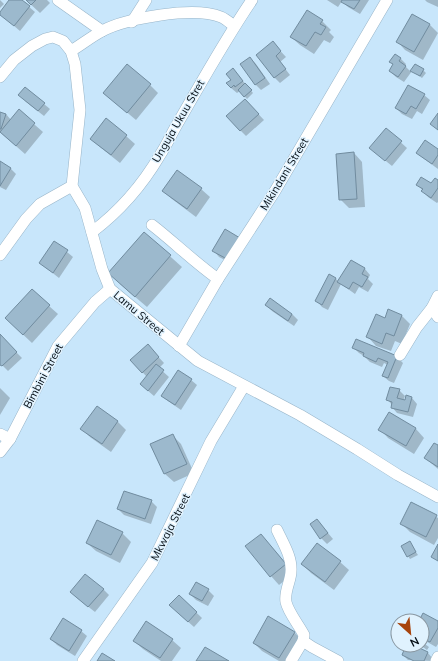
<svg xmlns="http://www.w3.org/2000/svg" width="438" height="661" font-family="Mulish,sans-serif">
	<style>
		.shadow { fill: #0003 }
		.building { fill: #9cb9cd; stroke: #718c9f }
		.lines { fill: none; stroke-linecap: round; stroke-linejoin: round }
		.street-casing { stroke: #98b5c9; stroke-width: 12 }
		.street { stroke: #fff; stroke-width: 11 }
		.labels { text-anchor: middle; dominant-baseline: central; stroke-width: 3; stroke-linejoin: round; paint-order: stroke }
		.street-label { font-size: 11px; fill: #040d14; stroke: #e0f2fe }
	</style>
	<rect width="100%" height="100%" fill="#c8e6fb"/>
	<!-- shadow -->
	<g class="shadow">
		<path d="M0 0 4 4 0 8Z"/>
		<path d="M10 0H21L35 12 20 31 0 14Z"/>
		<path d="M26 0H47L50 3 40 13Z"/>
		<path d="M327 0H369L360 14 348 7 342 1 338 7Z"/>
		<path d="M425 0H438V7L427 2Z"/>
		<path d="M413 15 430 25 438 33 423 60 405 50 397 41Z"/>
		<path d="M322 21 331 30 329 32 334 37 330 43 324 40 314 54 300 45 291 37Z"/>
		<path d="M273 43 286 57 280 62 290 75 280 83 274 77Z"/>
		<path d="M250 58 256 64 270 84 261 90 256 85Z"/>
		<path d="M401 59 406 64 405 66 411 72 415 65 423 70 426 73 422 78 412 71 404 82 396 77 390 71 394 65 391 62Z"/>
		<path d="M238 75 253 93 247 99 240 91 237 93 231 88Z"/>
		<path d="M150 85 158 93 136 120 104 93Z"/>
		<path d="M424 95 430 100 422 114 417 111 412 119 402 114 396 108Z"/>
		<path d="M25 101 44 104 50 109 44 116Z"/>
		<path d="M251 106 264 120 246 136 240 130Z"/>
		<path d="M19 111 43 132 25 154 0 132V113L6 114 11 120Z"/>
		<path d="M386 129 407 148 392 166 376 153Z"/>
		<path d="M126 136 135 144 120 163 100 147 91 139Z"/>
		<path d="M438 150V169L423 158 417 153Z"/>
		<path d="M354 153 362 162 365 207 349 208 340 199Z"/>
		<path d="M0 162 11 169 16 174 6 190 0 187Z"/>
		<path d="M438 181V202L437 203 428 197 417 184 431 185Z"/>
		<path d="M201 189 210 197 196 217 172 199 163 191Z"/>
		<path d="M225 231 233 264 219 257 214 251Z"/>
		<path d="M144 233 182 267 147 307 120 284Z"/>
		<path d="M55 242 73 257 59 278 40 263Z"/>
		<path d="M351 261 365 269 370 275 368 279 373 284 368 292 359 287 355 294 341 284 328 310 322 307 317 301 335 278 339 282Z"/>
		<path d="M270 300 292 314 298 320 294 326 272 311 266 305Z"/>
		<path d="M49 306 58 314 32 343 15 327Z"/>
		<path d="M402 316 410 324 402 344 395 341 391 351 376 346 368 337 385 319Z"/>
		<path d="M0 336 22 358 8 371 0 363Z"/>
		<path d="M354 348 397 357 403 363 394 383 389 381 383 376 388 365 384 363 382 367 370 362 364 356 359 353Z"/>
		<path d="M153 351 164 363 159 368 169 377 154 396 147 390V377L131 360Z"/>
		<path d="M191 380 197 385 181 410 168 401 162 396Z"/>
		<path d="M0 388 10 398 0 415Z"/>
		<path d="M399 390 405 396 403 401 412 398 417 404 413 417 397 413 392 407V405L388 400Z"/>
		<path d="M97 407 118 422 126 430 111 452 90 437 82 429Z"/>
		<path d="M390 413 416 429 424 438 414 454 388 438 380 429Z"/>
		<path d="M173 436 181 444 194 473 174 482 165 474 152 445Z"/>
		<path d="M438 447V469L425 458Z"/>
		<path d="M151 501 157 507 151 524 124 515 118 509Z"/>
		<path d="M412 503 438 518V538L434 545 410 532 401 523Z"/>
		<path d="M317 520 333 539 327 544 321 538Z"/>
		<path d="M122 533 131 542 120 563 96 551 87 543Z"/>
		<path d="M261 535 294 573 279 585 271 576Z"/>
		<path d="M409 542 418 555 410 559 408 556Z"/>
		<path d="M340 562 349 570 334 590 311 573 302 564Z"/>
		<path d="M103 589 109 595 95 612 77 598Z"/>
		<path d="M208 590 214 596 208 606 196 600 190 594Z"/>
		<path d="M179 596 202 618 194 627 176 611Z"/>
		<path d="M424 615 438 623V644L436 647 422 639V621H420Z"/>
		<path d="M269 618 295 633 303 641 291 661H279L262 651 254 643Z"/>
		<path d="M81 631 87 636 75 656 57 645 51 639Z"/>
		<path d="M172 640 181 648 172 661H161L143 649 134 641Z"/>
		<path d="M422 642 429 647 427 650 420 645H422Z"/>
		<path d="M408 645H411L428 653 433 659 432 661 408 660 403 655Z"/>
	</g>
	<!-- building -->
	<g class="building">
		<path d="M9 0H22L30 6 14 26 0 15V12Z"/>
		<path d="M26 0H36L31 5Z"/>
		<path d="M342 0H360L354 9 341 2Z"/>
		<path d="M307 10 323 20 320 24 326 27 321 35 315 32 306 46 290 37Z"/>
		<path d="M412 14 430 24 414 52 396 42Z"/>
		<path d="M273 41 281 51 276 56 286 69 274 78 256 55Z"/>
		<path d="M395 54 401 58 399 61 406 66 398 77 389 71 393 64 389 62Z"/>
		<path d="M250 57 265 78 255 85 240 64Z"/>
		<path d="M127 64 151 84 127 113 103 93Z"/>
		<path d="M415 64 424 69 420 76 410 71Z"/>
		<path d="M233 68 243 81 235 87 234 85 231 88 226 83 231 80 226 74Z"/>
		<path d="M245 83 252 90 244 97 238 90Z"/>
		<path d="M408 85 425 94 416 109 411 106 406 114 395 108Z"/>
		<path d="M25 87 45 103 38 111 18 95Z"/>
		<path d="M245 99 259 114 240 131 226 116Z"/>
		<path d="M19 109 35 123 16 146 0 132Z"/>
		<path d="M0 112 6 114 1 129H0Z"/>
		<path d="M438 113V130L430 124Z"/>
		<path d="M106 118 127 135 111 155 90 139Z"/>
		<path d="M386 128 402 141 385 161 369 148Z"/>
		<path d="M425 140 438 149V155L432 164 416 153Z"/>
		<path d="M354 152 357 199 339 200 336 154Z"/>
		<path d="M0 161 11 168 0 186Z"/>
		<path d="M177 170 202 188 187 209 162 191Z"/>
		<path d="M421 177 431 183 435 178 438 180V188L431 198 421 191 423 189 416 185Z"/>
		<path d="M225 229 240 238 227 259 212 251Z"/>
		<path d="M144 232 171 255 135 297 108 273Z"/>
		<path d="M54 241 68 250 53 273 39 263Z"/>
		<path d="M351 260 365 268 362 274 368 277 362 287 353 282 349 289 337 282Z"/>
		<path d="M329 274 336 278 322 305 315 301Z"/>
		<path d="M32 289 50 305 23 335 5 318Z"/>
		<path d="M270 298 292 314 288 321 265 305Z"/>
		<path d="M388 309 402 315 394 336 386 333 382 344 366 337 376 314 385 318Z"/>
		<path d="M0 334 17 352 2 366 0 365Z"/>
		<path d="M356 339 397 356 388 378 382 376 388 362 378 358 376 362 363 356 364 353 352 348Z"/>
		<path d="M148 344 159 357 142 373 130 360Z"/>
		<path d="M156 364 164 370 148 391 140 384Z"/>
		<path d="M178 370 192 379 175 405 161 396Z"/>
		<path d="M390 387 400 389 397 398 405 400 406 395 412 397 408 412 391 408 392 402 386 400Z"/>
		<path d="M97 406 118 421 102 444 80 429Z"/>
		<path d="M389 412 416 428 406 446 378 430Z"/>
		<path d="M173 434 187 464 164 474 150 444Z"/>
		<path d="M434 443 438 445V467L424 458Z"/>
		<path d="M124 491 152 500 145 519 117 509Z"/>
		<path d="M411 502 437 515 426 537 400 524Z"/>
		<path d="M317 519 328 533 320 539 310 524Z"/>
		<path d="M97 520 123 532 111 555 86 543Z"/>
		<path d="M261 534 286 564 270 577 245 546Z"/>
		<path d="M410 541 416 552 407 557 401 546Z"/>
		<path d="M317 543 341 561 325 582 301 564Z"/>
		<path d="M438 544V561L431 557Z"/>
		<path d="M85 574 104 589 88 607 70 592Z"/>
		<path d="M196 582 209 589 202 601 189 594Z"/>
		<path d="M179 595 197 612 188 622 169 605Z"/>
		<path d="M423 613 438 621V628L430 642 422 638V621H419Z"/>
		<path d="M268 616 295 632 279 658 253 643Z"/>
		<path d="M63 618 82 630 69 651 50 639Z"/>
		<path d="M146 621 173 639 160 658 133 641Z"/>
		<path d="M406 645H413L428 652 424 661H414L402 655Z"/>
		<path d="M205 647 229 661H196Z"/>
		<path d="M102 653 115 661H97Z"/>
	</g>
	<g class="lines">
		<!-- street casing -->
		<g class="street-casing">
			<g id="street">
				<path d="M58 0 102 31"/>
				<path d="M132 22 146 0"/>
				<path d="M71 51C81 45 91 37 102 31 127 18 194 6 221 17 226 19 230 23 234 26"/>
				<path d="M0 77 14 60 32 46 45 39 53 37 63 41 71 51 75 64 80 110 72 186 85 208 102 269 110 289 198 361 300 415 357 449 398 475 438 497"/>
				<path d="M152 225C174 242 194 262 218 279"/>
				<path d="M92 232C120 211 143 184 160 155 166 146 170 137 175 128 200 85 224 41 252 0"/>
				<path d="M0 255 26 219 40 204 72 186"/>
				<path d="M438 296 432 308 438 317"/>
				<path d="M179 346 218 279 275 191 387 0"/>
				<path d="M400 355 417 327 432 308"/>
				<path d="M0 434 10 439"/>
				<path d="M0 452 10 439 58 346 95 302 110 289"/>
				<path d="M277 530C283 543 292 557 291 571 291 581 284 591 286 602 288 612 299 625 304 635L303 641 291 661"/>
				<path d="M303 641 312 647 338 661"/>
				<path d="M83 661 152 563 211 441 244 386"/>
				<path d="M436 661 438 657"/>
			</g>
		</g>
		<!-- street -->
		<use href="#street" class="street"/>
	</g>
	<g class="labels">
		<!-- street labels -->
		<g class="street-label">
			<text transform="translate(178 121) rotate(-60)">Unguja Ukuu Stret</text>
			<text transform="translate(284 174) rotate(-59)">Mikindani Street</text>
			<text transform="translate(139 313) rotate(40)">Lamu Street</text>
			<text transform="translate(43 376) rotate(-62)">Bimbini Street</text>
			<text transform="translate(170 527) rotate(-63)">Mkwaja Street</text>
		</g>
	</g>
	<!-- north arrow -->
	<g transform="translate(410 633) rotate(153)"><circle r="19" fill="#e0f2fe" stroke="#8896a0"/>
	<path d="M0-3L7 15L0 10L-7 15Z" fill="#a7440d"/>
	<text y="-6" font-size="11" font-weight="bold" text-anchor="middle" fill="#040d14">N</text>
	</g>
</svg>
